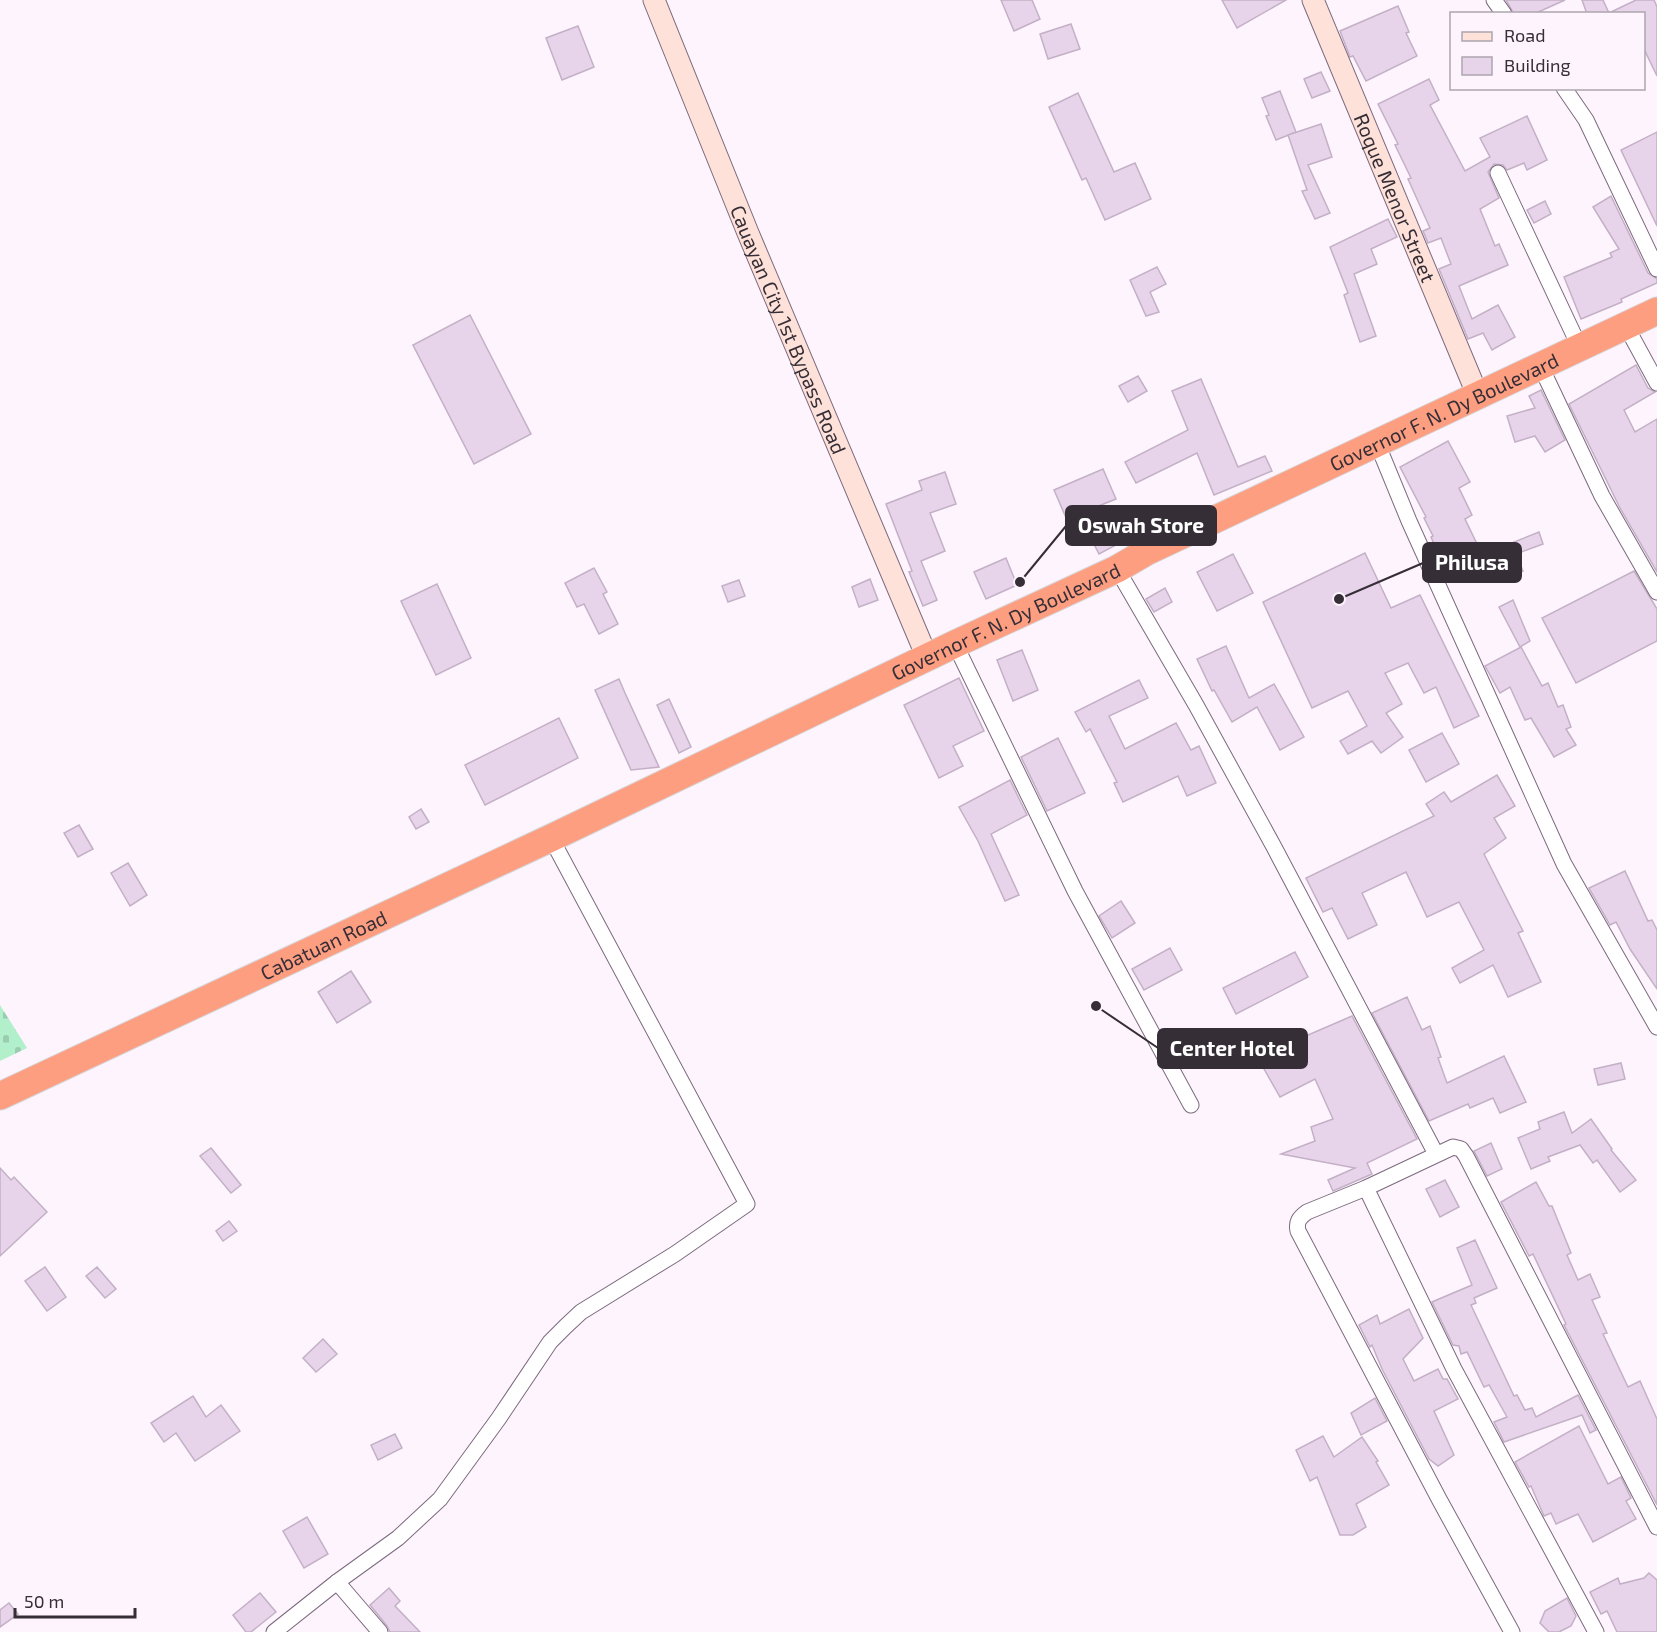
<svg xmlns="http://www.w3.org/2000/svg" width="1657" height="1632" font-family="'Exo 2',sans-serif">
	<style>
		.cemetery { fill: url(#cemetery-stones) }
		.building { fill: #e8d4ea; stroke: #c4b0c6; stroke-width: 1.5 }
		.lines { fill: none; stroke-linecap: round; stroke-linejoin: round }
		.street-casing { stroke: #7c6a7e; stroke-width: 17 }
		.secondary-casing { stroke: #7c6a7e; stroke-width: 23 }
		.highway-casing { stroke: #d7d5d7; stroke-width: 29 }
		.street { stroke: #fff; stroke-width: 15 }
		.secondary { stroke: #fee2d9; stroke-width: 21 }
		.highway { stroke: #fd9e80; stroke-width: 27 }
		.labels { text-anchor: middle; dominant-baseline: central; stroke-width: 4.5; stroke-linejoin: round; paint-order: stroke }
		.street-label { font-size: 20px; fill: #362e37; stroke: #fdf4fd }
		.leader { fill: none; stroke: #362e37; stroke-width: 2 }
		.callout-dot { fill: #362e37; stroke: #fdf4fd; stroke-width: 2 }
		.callout { fill: #362e37; stroke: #362e37; stroke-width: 2 }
		.callout-label { font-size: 21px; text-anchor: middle; font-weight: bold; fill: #fff }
	</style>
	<defs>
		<pattern id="cemetery-stones" width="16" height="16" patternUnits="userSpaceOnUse" patternTransform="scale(1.5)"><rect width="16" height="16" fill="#b2efcb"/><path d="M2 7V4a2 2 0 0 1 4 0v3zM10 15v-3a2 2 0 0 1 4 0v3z" fill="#9acdaf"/></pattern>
	</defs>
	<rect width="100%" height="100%" fill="#fdf4fd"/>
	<!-- cemetery -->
	<path class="cemetery" d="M0 1005 27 1048 0 1061Z"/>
	<!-- building -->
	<g class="building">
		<path d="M1001 0H1032L1040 19 1014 31Z"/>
		<path d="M1222 0H1286L1237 28Z"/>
		<path d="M1506 0H1565L1534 14H1514Z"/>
		<path d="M1582 0H1603L1609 13 1636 0H1654L1657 7V76L1644 49V14H1587Z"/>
		<path d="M1398 6 1409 32 1406 33 1417 56 1366 81 1353 56 1350 57 1340 31Z"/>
		<path d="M1071 24 1080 49 1048 59 1040 34Z"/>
		<path d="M578 26 594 67 562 80 546 38Z"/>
		<path d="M1321 72 1330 91 1312 98 1304 79Z"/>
		<path d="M1429 79 1439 100 1430 105 1465 171 1490 157 1480 138 1527 116 1547 160 1527 170 1524 163 1507 170 1503 165 1494 164 1488 172 1499 198 1480 209 1495 246 1499 244 1508 265 1459 286 1472 319 1498 305 1515 337 1492 350 1483 333 1468 339 1439 269 1451 264 1441 238 1428 243 1423 231 1430 228 1408 179 1411 178 1395 145 1398 144 1378 104Z"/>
		<path d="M1280 91 1296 132 1276 140 1266 116 1269 115 1262 98Z"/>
		<path d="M1078 93 1114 172 1135 163 1151 199 1105 220 1086 178 1082 180 1049 107Z"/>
		<path d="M1321 124 1332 157 1308 165 1330 213 1315 219 1302 191 1307 190 1288 135Z"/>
		<path d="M1657 132V226L1621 150Z"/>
		<path d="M1611 196 1648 273 1657 279V283L1621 299 1622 302 1581 319 1564 277 1612 257 1610 253 1619 249 1593 207Z"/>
		<path d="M1545 201 1551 214 1534 223 1527 210Z"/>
		<path d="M1388 219 1397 237 1371 249 1377 264 1354 274 1376 336 1360 342 1344 295 1348 293 1330 247Z"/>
		<path d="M1157 267 1166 284 1150 292 1159 312 1146 316 1130 280Z"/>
		<path d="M470 315 531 434 474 464 413 345Z"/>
		<path d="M1636 365 1648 388 1655 392 1624 410 1635 432 1657 419V572L1620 508 1569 404Z"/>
		<path d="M1138 376 1147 391 1128 402 1119 386Z"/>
		<path d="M1201 379 1238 467 1265 456 1272 471 1214 495 1197 453 1136 483 1125 462 1188 430 1172 391Z"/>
		<path d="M1541 390 1565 440 1545 452 1535 436 1515 442 1507 416 1535 408 1529 396Z"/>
		<path d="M1448 441 1470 482 1459 488 1472 515 1465 519 1478 546 1442 562 1431 537 1433 536 1424 518 1426 517 1400 467Z"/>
		<path d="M1103 469 1116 499 1096 507 1116 545 1099 554 1079 515 1067 520 1054 490Z"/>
		<path d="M945 472 956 504 930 513 945 551 921 561 937 600 923 606 909 572 912 571 886 504 922 490 919 481Z"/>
		<path d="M1539 532 1543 544 1516 554 1523 571 1504 579 1497 561 1492 564 1487 553Z"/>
		<path d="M1365 553 1391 608 1420 595 1479 716 1454 728 1436 687 1424 693 1408 663 1385 673 1402 704 1386 713 1403 737 1381 753 1372 741 1348 754 1340 741 1367 726 1348 691 1312 708 1263 602Z"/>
		<path d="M1233 554 1253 593 1217 611 1197 572Z"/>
		<path d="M1006 558 1017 585 986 599 974 572Z"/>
		<path d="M594 568 607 592 603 594 618 624 599 634 584 604 577 607 565 583Z"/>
		<path d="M1634 571 1657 609V641L1576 683 1542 618Z"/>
		<path d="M870 579 878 600 859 607 852 587Z"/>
		<path d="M739 580 745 596 728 602 722 586Z"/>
		<path d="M437 584 471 658 436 675 401 601Z"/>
		<path d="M1165 588 1172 602 1154 612 1146 599Z"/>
		<path d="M1513 600 1530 641 1520 647 1499 607Z"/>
		<path d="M1226 646 1249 698 1274 684 1304 737 1280 750 1257 707 1232 722 1214 690 1212 691 1197 659Z"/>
		<path d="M1521 647 1542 686 1548 683 1558 707 1563 705 1571 727 1566 729 1576 745 1554 757 1531 718 1525 720 1510 687 1500 693 1485 666Z"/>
		<path d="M1022 650 1038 690 1013 701 997 660Z"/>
		<path d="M959 678 984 731 953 746 963 766 939 778 904 705Z"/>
		<path d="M619 679 625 693 659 767 631 770 595 690Z"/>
		<path d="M1139 680 1148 698 1109 716 1125 749 1176 723 1191 750 1199 746 1216 783 1187 796 1178 776 1123 802 1114 783 1117 782 1090 729 1086 732 1075 712Z"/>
		<path d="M669 699 691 747 679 753 657 705Z"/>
		<path d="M559 718 578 758 485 805 465 765Z"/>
		<path d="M1442 733 1459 764 1426 782 1409 750Z"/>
		<path d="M1058 738 1085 793 1047 811 1021 757Z"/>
		<path d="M1497 775 1515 806 1494 818 1506 838 1484 854 1523 931 1518 933 1541 982 1508 997 1493 965 1460 983 1452 968 1484 950 1459 902 1427 917 1406 872 1362 893 1377 925 1348 939 1332 908 1323 912 1306 878 1434 816 1426 804 1444 792 1451 802Z"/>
		<path d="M1010 780 1027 815 991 834 1019 895 1005 901 978 841 959 807Z"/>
		<path d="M421 809 429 822 416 829 409 817Z"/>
		<path d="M79 825 93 849 78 857 64 833Z"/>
		<path d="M128 863 147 895 130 906 111 873Z"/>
		<path d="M1625 871 1648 921 1652 920 1657 930V989L1630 949 1616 922 1610 925 1589 888Z"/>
		<path d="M1121 901 1135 923 1112 938 1099 916Z"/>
		<path d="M1170 948 1182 970 1144 990 1132 969Z"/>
		<path d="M1295 952 1308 977 1236 1014 1223 988Z"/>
		<path d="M351 971 371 1002 337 1023 318 992Z"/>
		<path d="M1407 997 1422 1030 1430 1026 1441 1057 1438 1058 1447 1083 1504 1056 1526 1102 1500 1113 1493 1098 1470 1108 1468 1104 1429 1121 1372 1013Z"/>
		<path d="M1352 1016 1417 1139 1367 1163 1372 1174 1333 1191 1328 1180 1355 1168 1281 1154 1315 1141 1311 1127 1333 1119 1315 1079 1280 1097 1251 1046 1270 1034 1278 1048Z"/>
		<path d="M1621 1063 1625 1079 1598 1085 1594 1069Z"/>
		<path d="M1564 1112 1572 1133 1591 1119 1612 1149 1611 1150 1636 1180 1620 1192 1597 1160 1593 1163 1580 1145 1548 1157 1550 1161 1531 1169 1518 1138 1540 1129 1538 1122Z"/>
		<path d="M1491 1143 1502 1169 1487 1176 1474 1151Z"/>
		<path d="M211 1148 241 1185 231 1193 200 1156Z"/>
		<path d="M0 1168 11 1180 14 1177 47 1212 0 1256Z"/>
		<path d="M1445 1180 1459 1207 1440 1217 1426 1189Z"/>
		<path d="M1536 1182 1549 1206H1552L1571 1253 1567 1255 1578 1280 1590 1274 1600 1297 1592 1300 1607 1333 1603 1334 1628 1387 1640 1381 1657 1419V1505L1564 1325 1566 1324 1533 1254 1529 1256 1501 1202Z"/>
		<path d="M229 1221 237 1231 223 1241 216 1231Z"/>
		<path d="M1475 1240 1497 1288 1474 1298 1476 1303 1471 1305 1514 1396 1517 1395 1525 1410 1532 1408 1536 1417 1578 1395 1596 1430 1590 1433 1582 1415 1504 1442 1494 1422 1507 1417 1489 1385 1484 1387 1467 1352 1461 1354 1459 1346 1453 1345 1432 1302 1472 1285 1457 1248Z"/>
		<path d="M45 1267 66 1297 47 1311 25 1281Z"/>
		<path d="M97 1267 116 1289 105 1298 86 1276Z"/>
		<path d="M1409 1309 1423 1338 1403 1359 1414 1381 1438 1369 1443 1379H1447L1458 1399 1434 1411 1454 1455 1438 1466 1429 1459 1382 1369 1372 1345 1370 1347 1359 1325 1377 1315 1380 1324Z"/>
		<path d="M323 1339 337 1354 316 1372 303 1358Z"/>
		<path d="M193 1396 206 1417 221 1405 240 1431 195 1461 176 1433 164 1442 151 1423Z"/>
		<path d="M1375 1398 1387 1421 1361 1435 1351 1413Z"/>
		<path d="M1579 1426 1608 1484 1621 1477 1631 1498 1626 1501 1636 1519 1593 1542 1578 1514 1556 1524 1551 1513 1544 1516 1531 1486 1529 1487 1515 1462Z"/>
		<path d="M395 1434 402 1448 378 1460 371 1445Z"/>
		<path d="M1323 1436 1334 1457 1362 1437 1378 1461 1376 1462 1389 1485 1356 1504 1366 1527 1353 1535H1340L1317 1477 1310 1481 1296 1450Z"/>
		<path d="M307 1517 328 1554 304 1568 283 1531Z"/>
		<path d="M1649 1573 1657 1580V1632H1617L1607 1611 1601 1614 1590 1592 1618 1578 1620 1584 1644 1578Z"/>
		<path d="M389 1588 400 1601 395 1606 420 1632H390L387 1626 370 1605Z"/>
		<path d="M260 1593 276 1612 251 1632H246L233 1615Z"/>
		<path d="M1567 1598 1576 1616 1571 1626 1559 1632H1549L1540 1623 1545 1611Z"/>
		<path d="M9 1603 18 1614 0 1627V1610Z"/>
	</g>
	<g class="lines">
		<!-- street casing -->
		<g class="street-casing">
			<g id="street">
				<path d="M1494 0 1504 14"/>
				<path d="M1564 88 1586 120 1657 269"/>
				<path d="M1498 173 1580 348"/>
				<path d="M1626 326 1657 383"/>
				<path d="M1541 367 1602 496 1657 592"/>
				<path d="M1377 443 1409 521 1564 864 1657 1027"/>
				<path d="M1117 569 1196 705 1274 847 1436 1154"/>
				<path d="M955 644 1075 891 1191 1105"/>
				<path d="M1366 1188 1454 1369 1596 1632"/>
				<path d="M337 1582 380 1632"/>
				<path d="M274 1632 337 1582 398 1538 440 1499 499 1418 550 1342 566 1326 581 1312 675 1254 747 1204 551 838"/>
				<path d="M1512 1632 1439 1499 1298 1231C1296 1222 1299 1218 1307 1212L1366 1188 1453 1147 1461 1149 1466 1156 1657 1527"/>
			</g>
		</g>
		<!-- secondary casing -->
		<g class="secondary-casing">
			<g id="secondary">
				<path id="s1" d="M654 0 748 233 927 657"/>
				<path id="s2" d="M1313 0 1478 396"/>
			</g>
		</g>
		<!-- highway casing -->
		<g class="highway-casing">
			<g id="highway">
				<path id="s3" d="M0 1096 551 838 955 644 1117 569 1146 552 1657 311"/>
			</g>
		</g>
		<!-- street -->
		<use href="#street" class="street"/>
		<!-- secondary -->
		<use href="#secondary" class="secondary"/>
		<!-- highway -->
		<use href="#highway" class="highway"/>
	</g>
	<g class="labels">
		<!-- street labels -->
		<g class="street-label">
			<text stroke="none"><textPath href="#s2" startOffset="214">Roque Menor Street</textPath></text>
			<text stroke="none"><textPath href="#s1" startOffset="356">Cauayan City 1st Bypass Road</textPath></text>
			<text stroke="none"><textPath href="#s3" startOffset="1598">Governor F. N. Dy Boulevard</textPath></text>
			<text stroke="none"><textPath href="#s3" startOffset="1112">Governor F. N. Dy Boulevard</textPath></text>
			<text stroke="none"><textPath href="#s3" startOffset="357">Cabatuan Road</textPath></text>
		</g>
	</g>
	<!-- callouts -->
	<path class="leader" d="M1020 582L1066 526M1339 599L1423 563M1096 1006L1158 1048"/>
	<g class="callout-dot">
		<circle cx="1020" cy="582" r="6"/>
		<circle cx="1339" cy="599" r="6"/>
		<circle cx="1096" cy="1006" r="6"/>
	</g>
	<g class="callout">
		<rect x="1066" y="506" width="150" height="39" rx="6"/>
		<rect x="1423" y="543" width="98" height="39" rx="6"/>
		<rect x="1158" y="1029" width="149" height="39" rx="6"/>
	</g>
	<g class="callout-label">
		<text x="1141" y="533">Oswah Store</text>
		<text x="1472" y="570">Philusa</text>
		<text x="1232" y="1056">Center Hotel</text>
	</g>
	<!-- legend -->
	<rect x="1450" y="12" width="195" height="78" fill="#fdf4fd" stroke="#ada5ae" stroke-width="1.5"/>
	<rect x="1462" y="32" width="30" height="9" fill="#fee2d9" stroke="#ada5ae" stroke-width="1.5"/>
	<text x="1504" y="42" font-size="18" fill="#362e37">Road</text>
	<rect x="1462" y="57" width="30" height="18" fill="#e8d4ea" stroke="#ada5ae" stroke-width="1.5"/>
	<text x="1504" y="72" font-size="18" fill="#362e37">Building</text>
	<!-- scale -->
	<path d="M15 1608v9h120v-9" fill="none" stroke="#362e37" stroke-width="3"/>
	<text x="24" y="1608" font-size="18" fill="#362e37" stroke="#fdf4fd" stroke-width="4.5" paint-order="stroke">50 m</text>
</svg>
